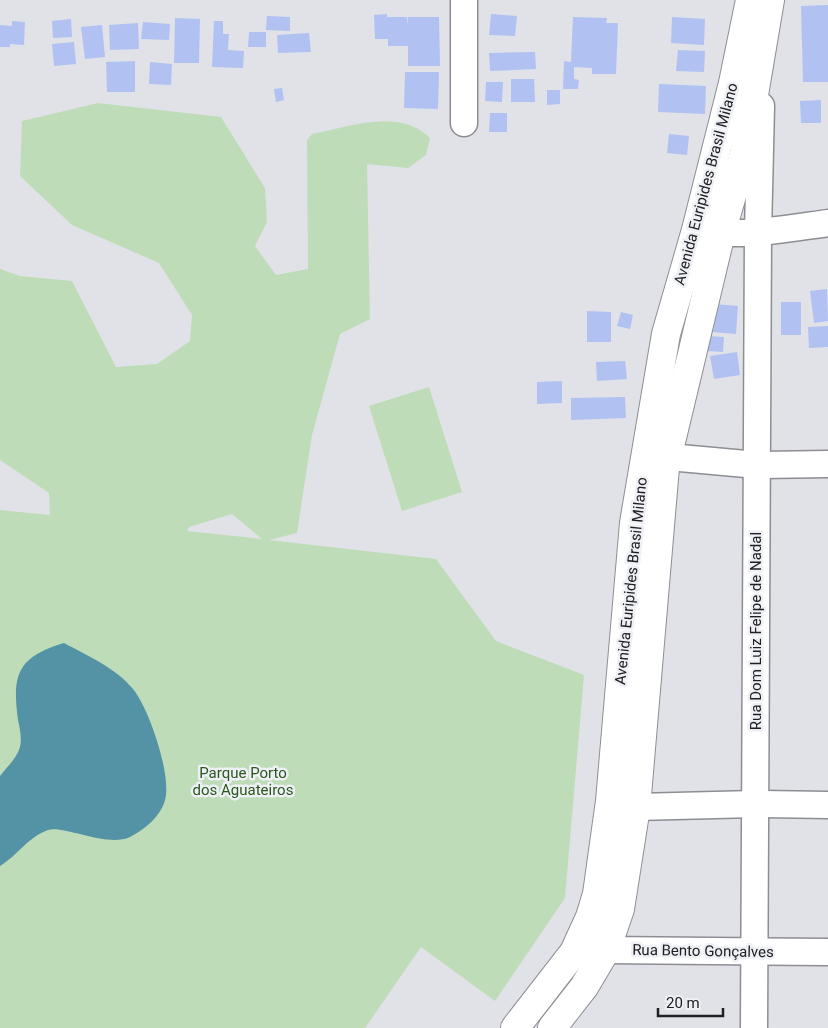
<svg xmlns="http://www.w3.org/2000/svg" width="828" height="1028" font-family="Roboto,sans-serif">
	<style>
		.green { fill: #bfdcb8; fill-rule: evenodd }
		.water { fill: #5493a6 }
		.building { fill: #b1c1f2 }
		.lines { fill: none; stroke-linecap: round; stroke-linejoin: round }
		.minor-casing { stroke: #8d8e94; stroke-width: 29 }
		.secondary-casing { stroke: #8d8e94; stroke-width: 30 }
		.minor { stroke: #fff; stroke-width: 26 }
		.secondary { stroke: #fff; stroke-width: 28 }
		.labels { text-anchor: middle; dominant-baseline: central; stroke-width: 5; stroke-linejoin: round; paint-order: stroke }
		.street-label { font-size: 15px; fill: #202022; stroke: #eef0f5 }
		.park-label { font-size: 15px; fill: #2a571d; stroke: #eef0f5 }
	</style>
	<rect width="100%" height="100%" fill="#e0e2e8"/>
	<!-- green -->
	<g class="green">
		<path d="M98 103 221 117 265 188 267 222 255 246 276 275 308 269 307 140 312 134C349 127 399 107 430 138L426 155 408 168 367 164 370 319 340 334 312 435 297 533 269 540 436 559 496 641 584 675 565 898 495 1001 421 947 365 1028H0V510L50 515 49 493 0 460V269L20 276 72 281 116 367 157 364 190 341 192 315 159 263 72 225 20 176 22 121ZM232 514 262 539 187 531 189 527Z"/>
		<path d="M429 387 462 492 402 511 369 406Z"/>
	</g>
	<!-- water -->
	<path class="water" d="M64 643C88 656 116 668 133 689 149 708 172 776 165 800 161 816 144 830 130 837 107 848 64 825 48 830 28 837 17 856 0 866V776C7 767 17 758 20 747 22 739 20 729 18 720 12 675 17 657 64 643Z"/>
	<!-- building -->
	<g class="building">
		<path d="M828 5V82H803L801 6Z"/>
		<path d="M387 14V17H407V26L408 17H439L440 66H408V46H388V39H375L374 15Z"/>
		<path d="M491 14 517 16 515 36 489 35Z"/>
		<path d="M267 16 290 17V31L266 30Z"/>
		<path d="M573 17 607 18 606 23H618L616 74H592V68L574 67V79L579 80 578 89H563L564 61 571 62Z"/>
		<path d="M672 17 705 19 704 45 671 43Z"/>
		<path d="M175 18 200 19 199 63H174Z"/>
		<path d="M71 19 72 37 53 38 52 21Z"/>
		<path d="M12 21 25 22 24 45 10 44V47H0V25L12 26Z"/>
		<path d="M214 21H223V34H229L228 50 244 51 243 68 212 67Z"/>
		<path d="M143 22 170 24 169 40 141 39Z"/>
		<path d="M138 23 139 49 110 50 109 25Z"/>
		<path d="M102 25 105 57 85 59 81 27Z"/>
		<path d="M249 32H266V47H248Z"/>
		<path d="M309 33 311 52 278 53 277 35Z"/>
		<path d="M74 42 76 64 54 66 52 44Z"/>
		<path d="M678 50 705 51 704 72 676 71Z"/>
		<path d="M535 52 536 69 490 71 489 53Z"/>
		<path d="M135 61V92H107L106 62Z"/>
		<path d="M150 62 172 64 171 85 149 84Z"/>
		<path d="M405 72H439L438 109 404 108Z"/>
		<path d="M511 79H534L535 102H511Z"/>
		<path d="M486 82H503L502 102 485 101Z"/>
		<path d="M659 84 706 86 705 114 658 112Z"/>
		<path d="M282 88 284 100 276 102 274 89Z"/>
		<path d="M547 90H560V104L547 105Z"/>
		<path d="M821 100V123H801L800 101Z"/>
		<path d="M490 113H507V132H489Z"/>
		<path d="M669 134 689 136 687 155 667 153Z"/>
		<path d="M827 289 828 321 814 323 810 291Z"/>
		<rect x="781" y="302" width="20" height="33"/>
		<path d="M715 304 738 306 736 334 713 332Z"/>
		<path d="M587 311 611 312V342H587Z"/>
		<path d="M621 312 633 315 630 329 617 326Z"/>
		<path d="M828 326V347L809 348 808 327Z"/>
		<path d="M707 336 724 337 723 352 707 351Z"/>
		<path d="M737 352 740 375 714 379 710 356Z"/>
		<path d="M625 361 627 379 597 381 596 362Z"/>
		<path d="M562 381V403L537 404V382Z"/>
		<path d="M625 397 626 418 571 420V398Z"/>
	</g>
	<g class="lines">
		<!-- minor casing -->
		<g class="minor-casing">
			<g id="minor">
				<path d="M464 0V123"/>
				<path d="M700 231C743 237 785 229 828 223"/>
				<path d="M647 455 757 465 828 464"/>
				<path d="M614 802 636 807 755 804 828 805"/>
				<path d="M585 945 606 950 828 952"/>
				<path d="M754 1028 758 233 761 106"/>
			</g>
		</g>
		<!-- secondary casing -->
		<g class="secondary-casing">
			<g id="secondary">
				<path d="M515 1028 574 952 590 917 597 894 610 801 634 523 666 334 696 230 733 83 750 0"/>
				<path d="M552 1028 584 987 606 950 620 909 636 807 665 467 721 233 744 154 770 0"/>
			</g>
		</g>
		<!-- minor -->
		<use href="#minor" class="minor"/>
		<!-- secondary -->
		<use href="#secondary" class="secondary"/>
	</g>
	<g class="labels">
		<!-- street labels -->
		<g class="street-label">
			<text transform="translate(706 184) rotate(-75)">Avenida Euripides Brasil Milano</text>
			<text transform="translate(631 581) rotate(-84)">Avenida Euripides Brasil Milano</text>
			<text transform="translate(756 631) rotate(-90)">Rua Dom Luiz Felipe de Nadal</text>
			<text transform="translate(703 951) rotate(1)">Rua Bento Gonçalves</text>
		</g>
		<!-- park labels -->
		<g class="park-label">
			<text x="243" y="773">Parque Porto<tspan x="243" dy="17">dos Aguateiros</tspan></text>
		</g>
	</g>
	<!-- scale -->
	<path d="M658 1008v8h65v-8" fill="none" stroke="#202022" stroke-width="2.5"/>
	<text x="666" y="1008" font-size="15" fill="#202022" stroke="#eef0f5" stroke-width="4" paint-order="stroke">20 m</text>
</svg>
